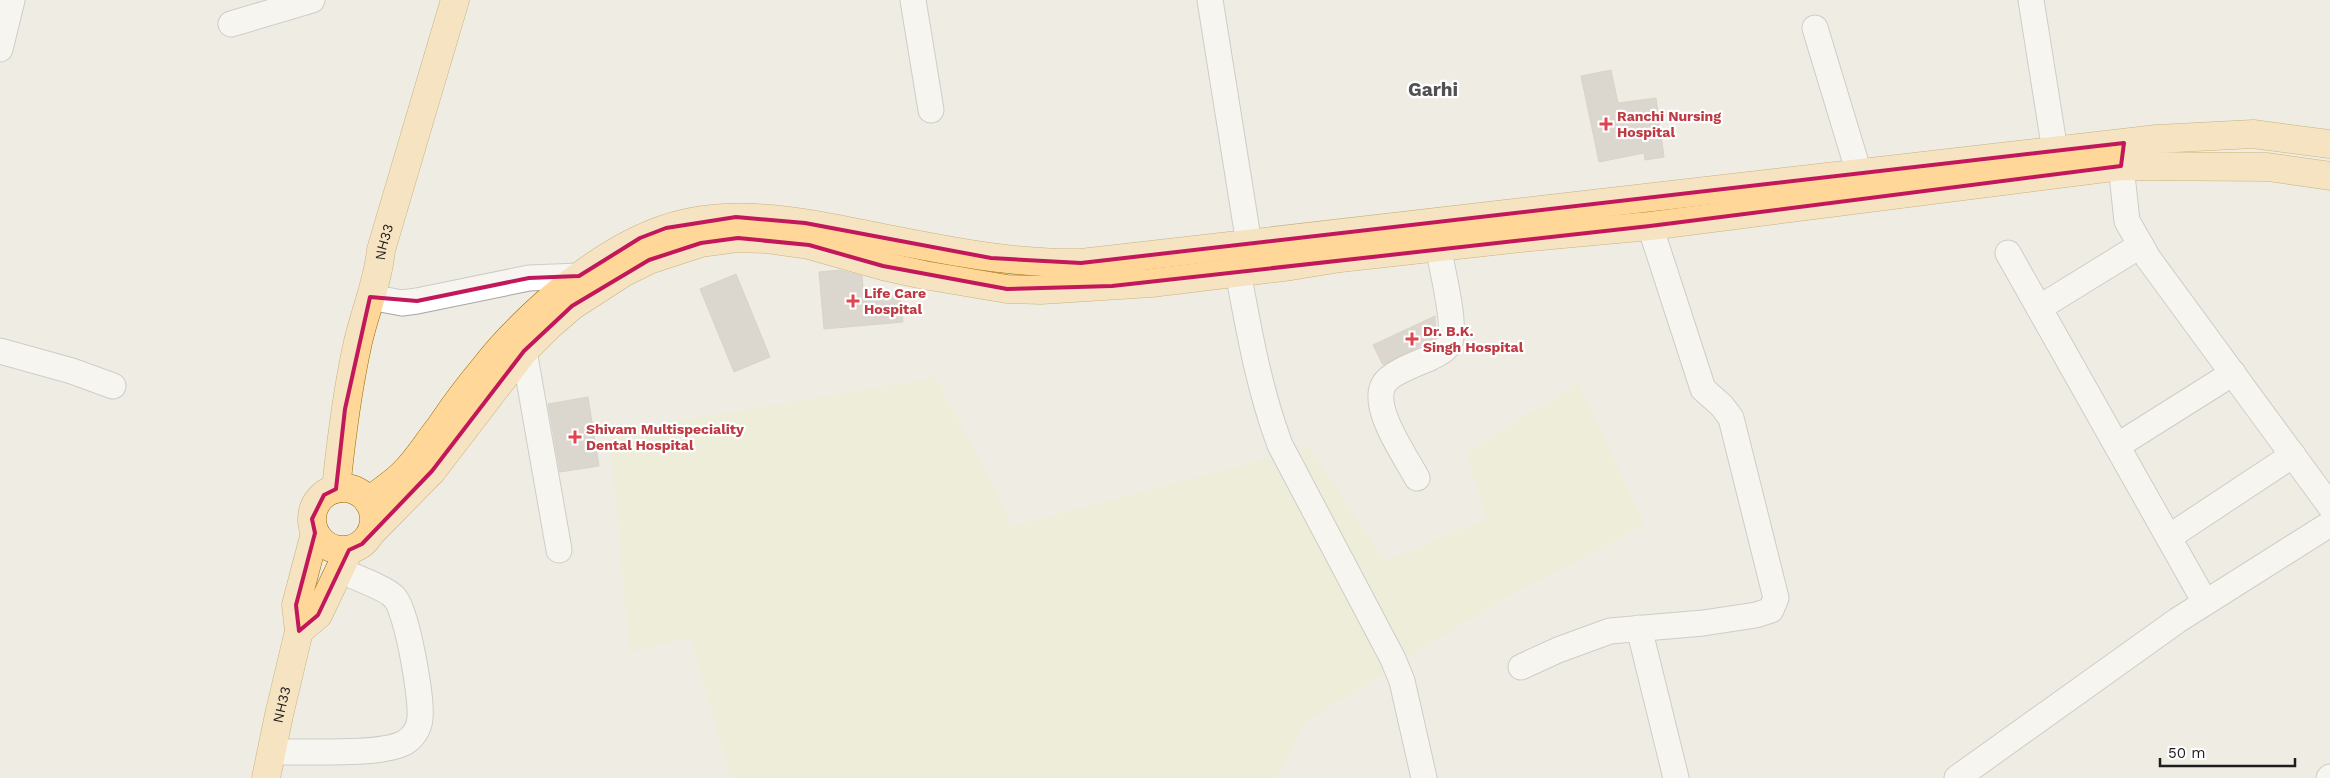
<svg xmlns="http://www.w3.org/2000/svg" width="2330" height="778" font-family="'Work Sans',sans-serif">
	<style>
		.farmland { fill: #ebeece }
		.building { fill: #c4bbb3; stroke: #c1b3a5 }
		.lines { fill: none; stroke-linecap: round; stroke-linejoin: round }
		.minor-casing { stroke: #a5a5a5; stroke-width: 27 }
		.major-casing { stroke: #976c00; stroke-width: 29 }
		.minor { stroke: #fff; stroke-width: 25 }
		.major { stroke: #fed799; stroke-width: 28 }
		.marked { fill: none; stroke: #c2185b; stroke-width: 4; stroke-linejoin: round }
		.health-dot { fill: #e0444e; stroke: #fff; stroke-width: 2 }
		.labels { text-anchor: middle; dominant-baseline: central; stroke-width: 4.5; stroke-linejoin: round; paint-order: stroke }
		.health-label { font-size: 14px; font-weight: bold; fill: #be3a42; stroke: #fff; text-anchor: start }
		.street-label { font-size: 14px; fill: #1e1e1e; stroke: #fff }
		.district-label { font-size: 19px; font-weight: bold; fill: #515151; stroke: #fff }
	</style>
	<rect width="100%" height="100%" fill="#efece3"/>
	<!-- farmland -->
	<path class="farmland" d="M936 377 1013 526 1310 447 1385 561 1487 519 1466 454 1578 383 1645 525 1499 601 1307 721 1276 778H731L690 637 630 652 609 433Z"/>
	<!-- building -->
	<g class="building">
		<path d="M1611 70 1618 103 1656 98 1664 157 1645 160 1644 153 1599 162 1581 76Z"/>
		<path d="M840 270 862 276 864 297 900 293 903 322 824 329 819 272Z"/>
		<path d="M736 274 770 357 734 372 700 289Z"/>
		<path d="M1435 316 1436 338 1383 365 1373 345Z"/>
		<path d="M588 397 599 466 560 472 548 404Z"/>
	</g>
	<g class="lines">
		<!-- minor casing -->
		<g class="minor-casing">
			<g id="minor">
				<path d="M913 0 931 110"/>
				<path d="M1210 0 1249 244"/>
				<path d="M2031 0 2058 170"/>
				<path d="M231 24 312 0"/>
				<path d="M1815 28 1859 173"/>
				<path d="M0 49 12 0"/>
				<path d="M2123 146 2121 166 2127 221 2148 258 2330 506"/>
				<path d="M2008 253 2205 602"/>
				<path d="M1238 272C1249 331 1259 389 1280 445L1393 659 1402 681 1424 778"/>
				<path d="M370 297 402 303 417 301 529 278 579 276"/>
				<path d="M2039 308 2141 245"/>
				<path d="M0 351 72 371 113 386"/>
				<path d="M524 351 559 550"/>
				<path d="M2117 446 2233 373"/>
				<path d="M1417 478C1406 457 1370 407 1384 384 1390 373 1418 363 1430 358 1437 354 1447 350 1450 342 1456 324 1442 268 1438 247"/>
				<path d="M2169 537 2293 455"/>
				<path d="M1639 628 1676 778"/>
				<path d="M1521 667 1558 650 1610 631 1703 623 1756 615 1771 610 1776 598 1731 418 1722 406 1703 389 1650 226"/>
				<path d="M271 752C302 751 379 756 404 743 413 738 419 729 420 718 422 699 407 609 394 597 386 588 352 576 339 570"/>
				<path d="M1957 778 2178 620 2330 524"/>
				<path d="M2329 778 2330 777"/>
			</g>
		</g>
		<!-- major casing -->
		<g class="major-casing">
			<g id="major">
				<circle cx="343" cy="519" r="31"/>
				<path id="s1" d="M336 489C341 440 347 391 358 342 365 311 378 282 381 250L455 0"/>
				<path d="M368 501C381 492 393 484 404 473 418 459 428 442 440 427 454 406 469 386 485 367 504 342 528 319 552 298 585 270 623 243 665 229 736 205 812 224 883 238 949 251 1013 264 1081 263L2157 139 2253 134 2330 144"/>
				<path d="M371 533 432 471 524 351 549 326 572 306 623 273 649 260 701 243 738 238 766 239 809 245 883 266 924 275 1007 289 1041 290 1151 283 1291 266 1340 258 1530 237 1650 226 2121 166 2268 167 2330 176"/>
				<path d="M299 631 318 615 349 550"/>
				<path id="s2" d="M266 778 279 715 299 631 296 605 315 533"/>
			</g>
		</g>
		<!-- minor -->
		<use href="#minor" class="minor"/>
		<!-- major -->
		<use href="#major" class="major"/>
	</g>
	<!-- marked area -->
	<path d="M0 0H2330V778H0ZM2124 143 2121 166 1650 226 1112 286 1007 289 883 266 809 245 738 238 701 243 649 260 572 306 524 351 432 471 362 544 349 550 318 615 299 631 296 605 315 533 312 519 324 495 336 489 345 409 370 297 417 301 529 278 579 276 640 238 666 228 736 217 805 223 991 258 1081 263Z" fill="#efece3" fill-opacity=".55" fill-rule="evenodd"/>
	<path class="marked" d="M2124 143 2121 166 1650 226 1112 286 1007 289 883 266 809 245 738 238 701 243 649 260 572 306 524 351 432 471 362 544 349 550 318 615 299 631 296 605 315 533 312 519 324 495 336 489 345 409 370 297 417 301 529 278 579 276 640 238 666 228 736 217 805 223 991 258 1081 263Z"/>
	<!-- markers -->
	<g class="health-dot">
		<path d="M1603.5 116.5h5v5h5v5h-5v5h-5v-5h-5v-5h5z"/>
		<path d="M850.5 293.5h5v5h5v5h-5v5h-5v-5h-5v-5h5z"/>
		<path d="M1409.5 331.5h5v5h5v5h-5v5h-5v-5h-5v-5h5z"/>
		<path d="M572.5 429.5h5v5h5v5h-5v5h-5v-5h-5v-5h5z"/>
	</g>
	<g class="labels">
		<!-- health labels -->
		<g class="health-label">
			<text x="1617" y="116">Ranchi Nursing<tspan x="1617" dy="16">Hospital</tspan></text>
			<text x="864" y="293">Life Care<tspan x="864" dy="16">Hospital</tspan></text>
			<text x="1423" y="331">Dr. B.K.<tspan x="1423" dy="16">Singh Hospital</tspan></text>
			<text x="586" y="429">Shivam Multispeciality<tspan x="586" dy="16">Dental Hospital</tspan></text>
		</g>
		<!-- street labels -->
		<g class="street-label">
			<text stroke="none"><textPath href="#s1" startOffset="252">NH33</textPath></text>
			<text stroke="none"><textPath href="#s2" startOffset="75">NH33</textPath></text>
		</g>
		<!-- district labels -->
		<g class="district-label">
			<text x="1433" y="89">Garhi</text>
		</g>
	</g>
	<!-- scale -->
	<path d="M2160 758v8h135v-8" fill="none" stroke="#1e1e1e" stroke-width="2.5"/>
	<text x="2168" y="758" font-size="15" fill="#1e1e1e" stroke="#ffffff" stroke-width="4" paint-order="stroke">50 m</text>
</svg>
